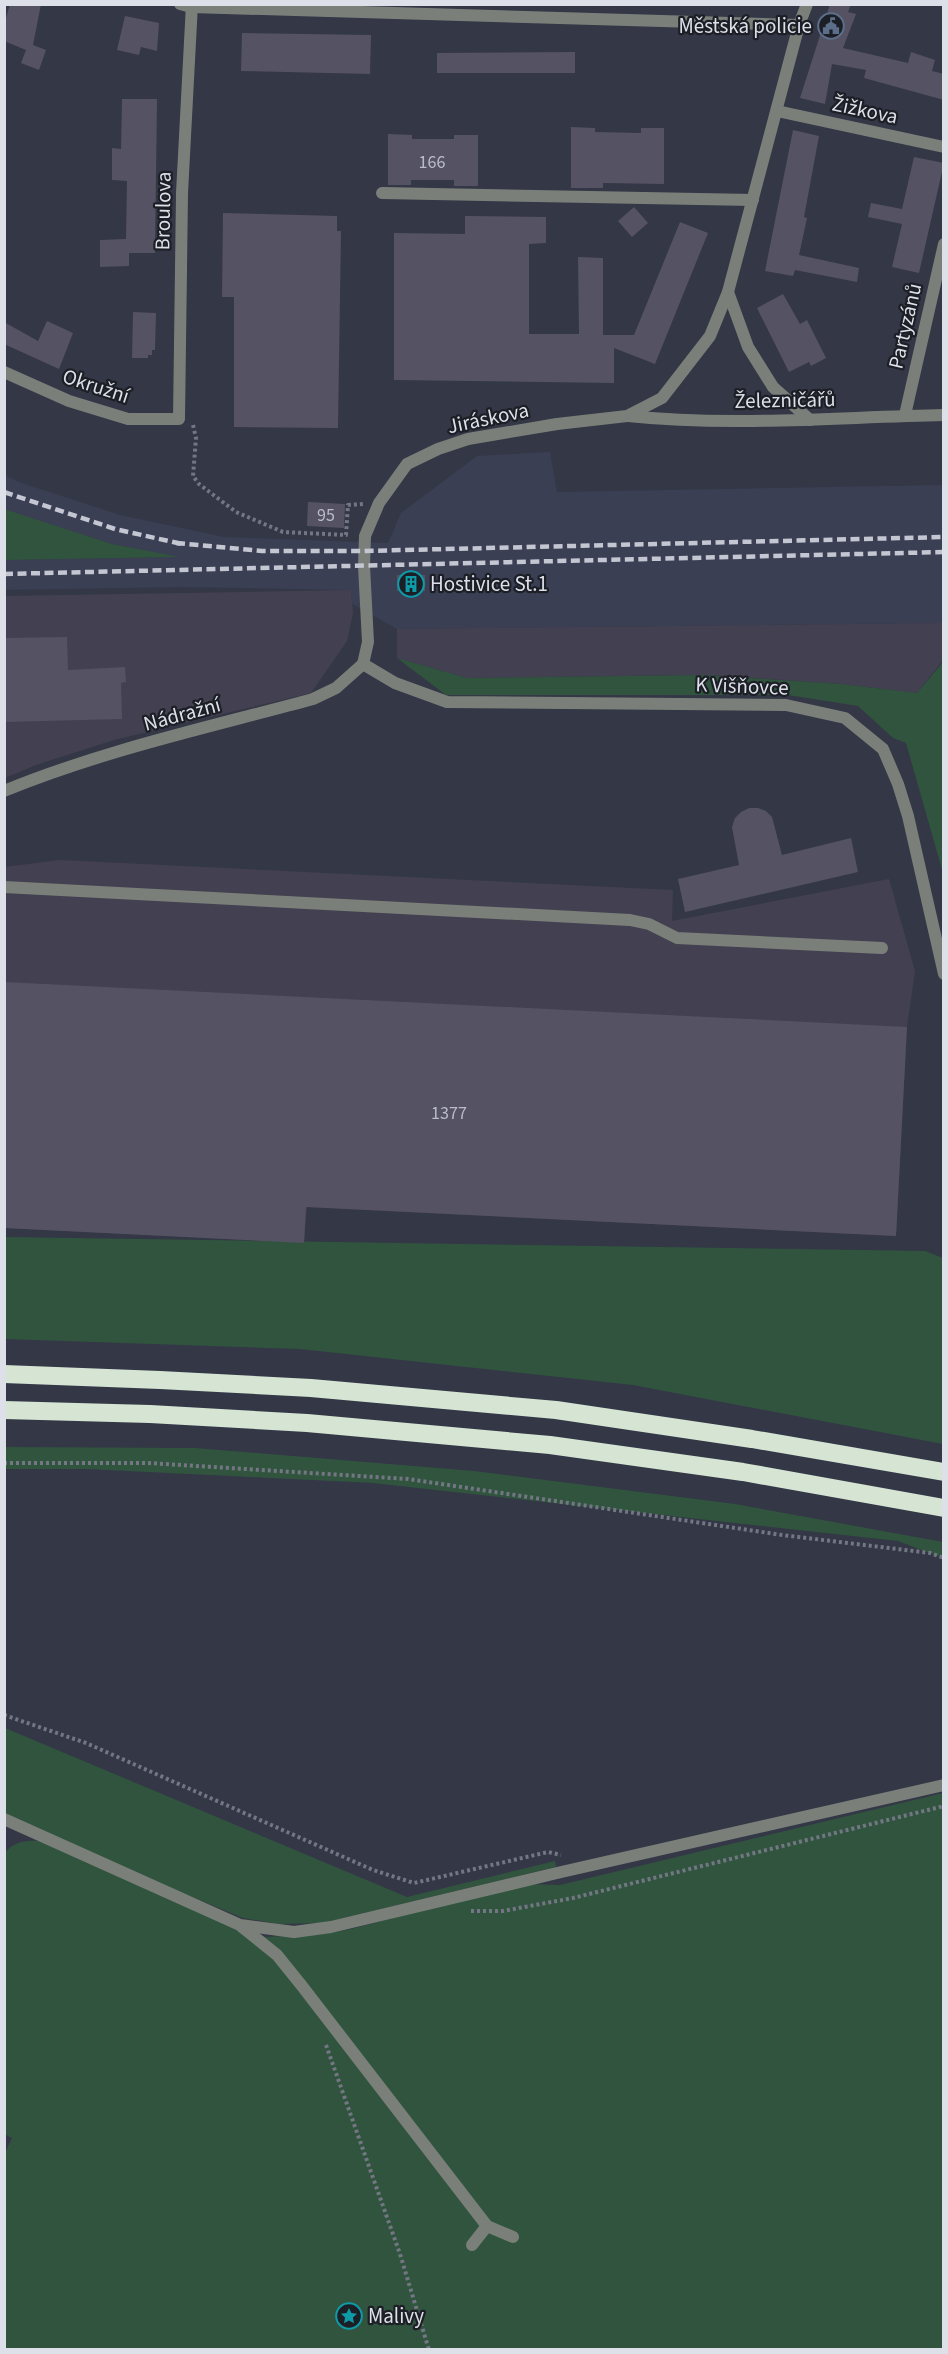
<svg xmlns="http://www.w3.org/2000/svg" width="948" height="2354" font-family="'Source Sans 3',sans-serif">
	<style>
		.built { fill: #3a3f54 }
		.industrial { fill: #434051 }
		.green { fill: #31543f }
		.building { fill: #555263 }
		.lines { fill: none; stroke-linecap: round; stroke-linejoin: round }
		.path { stroke: #737683; stroke-width: 4; stroke-dasharray: 3 3; stroke-linecap: butt }
		.service { stroke: #7a8079; stroke-width: 12 }
		.minor { stroke: #7a8079; stroke-width: 12 }
		.motorway { stroke: #d5e4d3; stroke-width: 18 }
		.rail { stroke: #c4c6d1; stroke-width: 4.5; stroke-dasharray: 9 4.5; stroke-linecap: butt }
		.labels { text-anchor: middle; dominant-baseline: central; stroke-width: 4.5; stroke-linejoin: round; paint-order: stroke }
		.number-label { font-size: 18px; fill: #bbbcc8 }
		.poi-label { font-size: 21px; fill: #dddfe9; stroke: #1d1f26; text-anchor: start }
		.street-label { font-size: 21px; fill: #dddfe9; stroke: #1d1f26 }
	</style>
	<rect width="100%" height="100%" fill="#333746"/>
	<!-- built -->
	<path class="built" d="M550 452 557 492 943 485V623L397 629 352 604 351 590 180 587 5 590V560L176 557 112 544 8 511 5 509 4 475 19 482 120 515 224 537 388 543 401 513 477 456Z"/>
	<!-- industrial -->
	<g class="industrial">
		<path d="M351 590 353 613 347 641 311 693 114 740 36 765 5 778 4 596Z"/>
		<path d="M943 623V660L917 693 841 684 712 675 467 678 397 658V629Z"/>
		<path d="M60 860 673 890 672 921 889 879 915 971 907 1027 896 1236 307 1207 304 1243 5 1228 4 867Z"/>
	</g>
	<!-- green -->
	<g class="green">
		<path d="M4 509 112 544 180 557 5 560Z"/>
		<path d="M397 658 467 678 704 675 841 684 917 693 943 662V873L906 743 893 738 858 706 788 695H446Z"/>
		<path d="M5 1237 925 1251 943 1258V1444L633 1385 300 1349 5 1339Z"/>
		<path d="M5 1447 195 1448 474 1471 735 1504 943 1542V1558L898 1541 373 1483 87 1469H5Z"/>
		<path d="M5 1728 407 1897 555 1861 556 1867 323 1923 279 1924 243 1918 161 1884 5 1813Z"/>
		<path d="M943 1793V2349H5L4 2155 12 2138 4 2134V1853C16 1841 27 1839 44 1842L230 1926 266 1937 323 1934 351 1929 527 1884 560 1885Z"/>
	</g>
	<!-- building -->
	<g class="building">
		<path d="M10 4H41L33 45 46 50 39 70 21 63 26 50 4 41V25Z"/>
		<path d="M830 4H851L848 12 856 14 843 48 908 63 911 52 935 60 932 71 944 74V100L864 78 866 70 832 64 825 104 800 98Z"/>
		<path d="M125 16 159 23 157 51 141 47 139 55 117 50Z"/>
		<path d="M242 33 371 35 370 74 241 71Z"/>
		<path d="M575 52V73H437V53Z"/>
		<path d="M122 99H157L155 253H129V266L100 267V240L126 239 127 181 112 180V148L121 149Z"/>
		<path d="M571 127 595 128V132L641 133V128H664V184L603 183V188H571Z"/>
		<path d="M793 130 819 136 804 217 807 218 799 255 859 268 857 282 795 270 793 276 765 271Z"/>
		<path d="M388 134 412 135V139H454V135H478V186H454V180H411V185H388Z"/>
		<path d="M914 157 944 163 919 273 892 267 902 224 868 217 871 203 902 209Z"/>
		<path d="M634 207 648 223 632 237 618 221Z"/>
		<path d="M223 213 337 216V231H341L338 428 234 427V297H222Z"/>
		<path d="M465 216 546 217V243L529 244V334H579L578 257 603 258V335H634L680 222 708 233 655 364 614 348V383L394 380V233L465 234Z"/>
		<path d="M783 294 800 324 807 320 826 358 811 366 809 362 789 372 757 308Z"/>
		<path d="M133 312 156 313 155 350H152V355H148V358H132Z"/>
		<path d="M47 321 73 333 59 369 4 344V322L38 341Z"/>
		<path d="M308 502 345 504 344 528 307 526Z"/>
		<rect x="397" y="575" width="28" height="16"/>
		<path d="M67 637 68 670 125 667 126 682 121 683 122 719 4 722V638Z"/>
		<path d="M749 808H758L766 811 772 817 782 855 851 838 858 872 685 912 678 879 739 865 732 827 735 818 741 812Z"/>
		<path d="M4 982 907 1027 896 1236 306 1207 304 1243 4 1228Z"/>
	</g>
	<g class="lines">
		<!-- path -->
		<g class="path">
			<path d="M193 425 196 438 193 476 199 484 236 512 283 532 346 535 348 505 363 504"/>
			<path d="M4 1463H148L408 1479 782 1535 930 1553 944 1558"/>
			<path d="M4 1715 86 1743 373 1870 414 1883 548 1852 561 1855"/>
			<path d="M471 1911H503L573 1898 944 1806"/>
			<path d="M326 2045 400 2254 429 2350"/>
		</g>
		<!-- service -->
		<g class="service">
			<path d="M382 193 753 200"/>
			<path d="M4 887 630 920 649 924 677 938 882 948"/>
			<path d="M4 1819 240 1925 294 1932 331 1927 557 1873 944 1785"/>
			<path d="M241 1926 277 1955 302 1986 487 2226 513 2237"/>
			<path d="M472 2245 487 2226"/>
		</g>
		<!-- minor -->
		<g class="minor">
			<path d="M180 4 191 7 799 25"/>
			<path d="M777 111 944 147"/>
			<path d="M728 292 748 347 773 387 810 420"/>
			<path d="M4 372 69 401 128 419H179L182 193 192 4"/>
			<path d="M905 415 944 244"/>
			<path d="M628 416C733 427 838 417 944 415"/>
			<path d="M363 664 368 642 364 566 365 536 379 503 407 464 438 449 468 439 557 424 627 416 662 398 710 336 728 292 799 25 807 4"/>
			<path d="M363 664 395 683 447 702 786 705 845 718 883 749 898 784 908 816 944 974"/>
			<path d="M4 791C104 750 210 727 313 699L336 688 363 664"/>
		</g>
		<!-- motorway -->
		<g class="motorway">
			<path d="M4 1374 160 1380 311 1388 556 1410 752 1439 944 1472"/>
			<path d="M4 1410 150 1414 307 1423 550 1445 743 1472 944 1508"/>
		</g>
		<!-- rail -->
		<g class="rail">
			<path d="M4 492 115 529 182 544"/>
			<path d="M176 543 262 551H364L944 537"/>
			<path d="M4 574 944 552"/>
		</g>
	</g>
	<!-- icons -->
	<defs>
		<g id="civic-ring" transform="scale(1.35)"><circle r="9.5" fill="#1d1f26" stroke="#5c6f8a" stroke-width="1.5"/><path d="M-.6-6.5H3V-4.5H.6V-3L4-1V1h2V6H-6V1h2V-1L-.6-3ZM-1.2 2.5V6h2.4V2.5Z" fill="#5c6f8a"/></g>
		<g id="building-ring" transform="scale(1.35)"><circle r="9.5" fill="#1d1f26" stroke="#0f9aa8" stroke-width="1.5"/><path d="M-4-6H4V6H1V3H-1V6H-4ZM-2.5-4.3h1.7v1.8h-1.7ZM.8-4.3h1.7v1.8H.8ZM-2.5-1h1.7V.8h-1.7ZM.8-1h1.7V.8H.8Z" fill="#0f9aa8"/></g>
		<g id="sight-ring" transform="scale(1.35)"><circle r="9.5" fill="#1d1f26" stroke="#0f9aa8" stroke-width="1.5"/><path d="M0-6L1.8-2.2L6-1.7L2.9 1.2L3.7 5.4L0 3.3L-3.7 5.4L-2.9 1.2L-6-1.7L-1.8-2.2Z" fill="#0f9aa8"/></g>
	</defs>
	<g fill-rule="evenodd">
		<use href="#civic-ring" x="831" y="26"/>
		<use href="#building-ring" x="411" y="584"/>
		<use href="#sight-ring" x="349" y="2316"/>
	</g>
	<g class="labels">
		<!-- number labels -->
		<g class="number-label">
			<text x="432" y="162">166</text>
			<text x="326" y="515">95</text>
			<text x="449" y="1113">1377</text>
		</g>
		<!-- poi labels -->
		<g class="poi-label">
			<text x="812" y="26" text-anchor="end">Městská policie</text>
			<text x="430" y="584">Hostivice St.1</text>
			<text x="368" y="2316">Malivy</text>
		</g>
		<!-- street labels -->
		<g class="street-label">
			<text transform="translate(865 110) rotate(12)">Žižkova</text>
			<text transform="translate(163 211) rotate(-89)">Broulova</text>
			<text transform="translate(905 326) rotate(-77)">Partyzánů</text>
			<text transform="translate(96 386) rotate(18)">Okružní</text>
			<text transform="translate(785 400) rotate(-1)">Železničářů</text>
			<text transform="translate(488 418) rotate(-12)">Jiráskova</text>
			<text transform="translate(742 686) rotate(2)">K Višňovce</text>
			<text transform="translate(182 714) rotate(-15)">Nádražní</text>
		</g>
	</g>
	<!-- border -->
	<rect width="948" height="2354" fill="none" stroke="#dddfe9" stroke-width="12"/>
</svg>
